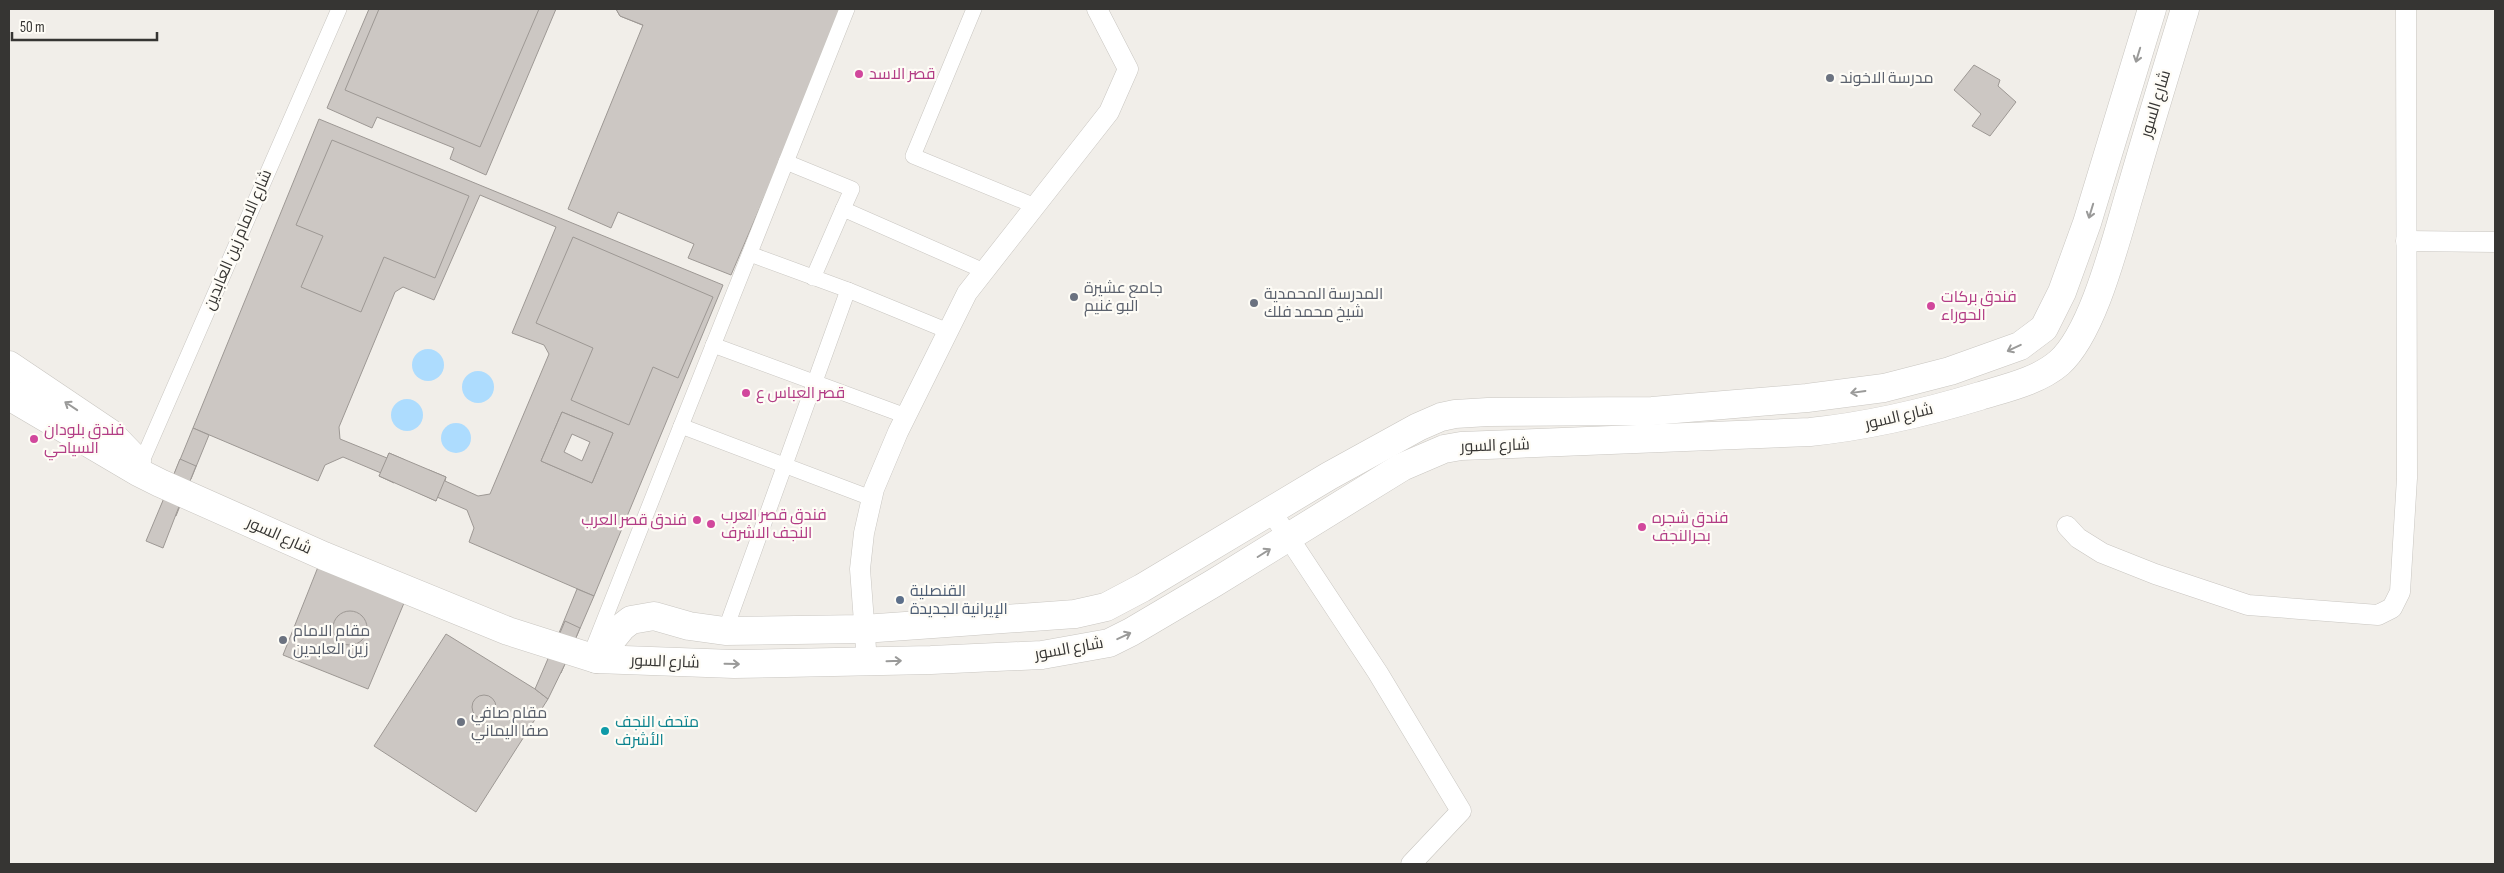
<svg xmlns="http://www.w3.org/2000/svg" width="2504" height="873" font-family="'Sofia Sans Condensed',Cairo,sans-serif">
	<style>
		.water { fill: #addcfe }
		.building { fill: #ccc7c3; stroke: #9d9894; fill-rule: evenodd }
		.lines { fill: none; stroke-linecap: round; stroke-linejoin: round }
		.pedestrian-casing { stroke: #c9c6c1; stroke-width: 16 }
		.minor-casing { stroke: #c9c6c1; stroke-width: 21 }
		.secondary-casing { stroke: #c9c6c1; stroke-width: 29 }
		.pedestrian { stroke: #fff; stroke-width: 15 }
		.minor { stroke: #fff; stroke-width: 20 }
		.secondary { stroke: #fff; stroke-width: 28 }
		.oneway { stroke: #9a9a99 }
		.hotel-dot { fill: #d1479c; stroke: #fefcf6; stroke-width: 2 }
		.worship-dot { fill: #6b7280; stroke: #fefcf6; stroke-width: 2 }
		.service-dot { fill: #5c6f8a; stroke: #fefcf6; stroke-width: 2 }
		.culture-dot { fill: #0f9aa8; stroke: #fefcf6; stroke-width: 2 }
		.labels { text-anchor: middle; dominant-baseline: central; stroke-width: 4.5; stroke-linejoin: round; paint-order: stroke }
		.hotel-label { font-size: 16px; fill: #b23c85; stroke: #fefcf6; text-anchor: start }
		.worship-label { font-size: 16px; fill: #5b616d; stroke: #fefcf6; text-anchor: start }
		.street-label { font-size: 16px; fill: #363533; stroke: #fefcf6 }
		.service-label { font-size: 16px; fill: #4e5e75; stroke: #fefcf6; text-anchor: start }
		.culture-label { font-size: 16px; fill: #0d838f; stroke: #fefcf6; text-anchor: start }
	</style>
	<rect width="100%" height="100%" fill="#f1eee9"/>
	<!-- water -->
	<g class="water">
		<circle cx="428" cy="365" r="16"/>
		<circle cx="478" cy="387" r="16"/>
		<circle cx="407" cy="415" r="16"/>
		<circle cx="456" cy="438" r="15"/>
	</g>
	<!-- building -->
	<g class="building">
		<path d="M369 9H556L486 175 450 159 454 148 377 117 372 128 327 108Z"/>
		<path d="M379 9H539L480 147 345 90Z"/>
		<path d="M616 9H672L717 28 725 9H823L722 252 578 192 647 27 620 16Z"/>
		<path d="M616 9H845L731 275 688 258 694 244 618 212 611 228 568 209 643 25 620 16Z"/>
		<path d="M1974 65 2000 80 1998 86 2016 102 1990 136 1972 126 1981 114 1954 90Z"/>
		<path d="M319 119 723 285 594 596 469 542 474 528 467 510 437 497 436 501 419 493 429 470 446 477 445 481 478 496 490 494 549 354 544 345 512 333 556 227 480 195 434 300 403 287 395 292 339 427 340 439 387 458 389 453 405 460 394 483 379 476 381 473 343 457 325 465 318 481 193 428ZM562 412 613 433 592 483 541 461Z"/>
		<path d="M332 140 469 196 435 278 384 257 361 312 301 287 323 236 296 225Z"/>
		<path d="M573 237 713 297 678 378 653 367 629 425 571 400 593 348 536 323Z"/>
		<path d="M562 412 613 433 592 483 541 461ZM572 434 590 442 582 461 564 452Z"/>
		<path d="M193 428 209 435 191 479 175 472Z"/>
		<path d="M389 453 446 477 436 501 379 476Z"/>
		<path d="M180 459 196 466 176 516 160 509Z"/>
		<path d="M164 498 180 504 163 548 146 541Z"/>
		<path d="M318 567 404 603 368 689 283 655Z"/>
		<path d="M577 589 594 596 575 640 559 633Z"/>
		<circle cx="350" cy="628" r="17"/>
		<path d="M565 621 580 628 561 673 546 666Z"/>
		<path d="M446 634 535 689 548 699 476 812 374 746Z"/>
		<path d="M550 654 566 662 548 699 535 689Z"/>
		<circle cx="484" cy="707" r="12"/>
	</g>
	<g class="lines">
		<!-- pedestrian casing -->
		<g class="pedestrian-casing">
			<g id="pedestrian">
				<path d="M974 9 913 156 1035 206"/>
				<path d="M786 162 852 189 843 209"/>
				<path d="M750 254 848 290"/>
				<path d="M813 278 843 209 984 271"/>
				<path d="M713 345 906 416"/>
				<path d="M681 426 847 9"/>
				<path d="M139 468 339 9"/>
				<path d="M725 631 848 290 948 331"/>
				<path d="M592 651 681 426 871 498"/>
			</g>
		</g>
		<!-- minor casing -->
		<g class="minor-casing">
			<g id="minor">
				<path d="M2406 241 2495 242"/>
				<path d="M1271 511 1378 673 1461 811 1411 864"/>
				<path d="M2067 526 2078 538 2102 553 2155 574 2248 605 2378 615 2392 608 2400 592 2407 478 2406 9"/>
				<path d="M867 662 860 569 864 533 874 489 898 432 967 293 1109 112 1128 69 1097 9"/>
			</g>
		</g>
		<!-- secondary casing -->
		<g class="secondary-casing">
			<g id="secondary">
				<path d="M9 365 110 433 137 461"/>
				<path d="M9 396 138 472 160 483 324 556 508 631 596 659 734 664 931 660 1042 655 1109 643 1131 632 1214 583 1402 467 1444 449 1461 446 1810 432C1868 426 1924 413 1980 396 2006 388 2038 381 2059 363 2095 331 2117 234 2132 186 2149 127 2167 68 2185 9"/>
				<path d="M596 659 622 627 631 620 654 616 689 626 725 631 863 629 1075 614 1106 607 1142 588 1329 476 1418 427 1441 417 1455 414 1488 412 1652 411 1807 398 1884 388 1950 371 2020 346 2044 328 2062 292 2087 223 2152 9"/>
			</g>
		</g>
		<!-- pedestrian -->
		<use href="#pedestrian" class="pedestrian"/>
		<!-- minor -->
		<use href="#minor" class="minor"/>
		<!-- secondary -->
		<use href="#secondary" class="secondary"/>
	</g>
	<!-- one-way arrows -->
	<defs><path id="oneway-shaft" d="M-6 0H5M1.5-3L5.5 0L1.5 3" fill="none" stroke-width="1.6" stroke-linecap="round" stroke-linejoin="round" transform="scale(1.25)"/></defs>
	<g class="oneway">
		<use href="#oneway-shaft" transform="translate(2138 55) rotate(107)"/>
		<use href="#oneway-shaft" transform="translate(2091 211) rotate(107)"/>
		<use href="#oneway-shaft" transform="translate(2014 348) rotate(155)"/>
		<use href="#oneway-shaft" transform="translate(1858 392) rotate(172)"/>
		<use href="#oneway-shaft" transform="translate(71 406) rotate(-146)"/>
		<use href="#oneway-shaft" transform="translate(1264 553) rotate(-32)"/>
		<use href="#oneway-shaft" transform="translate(1124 636) rotate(-25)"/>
		<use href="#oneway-shaft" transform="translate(894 661) rotate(-2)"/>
		<use href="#oneway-shaft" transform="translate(732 664) rotate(1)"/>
	</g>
	<!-- markers -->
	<g class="hotel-dot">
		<circle cx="859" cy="74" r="5"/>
		<circle cx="1931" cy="306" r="5"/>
		<circle cx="746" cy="393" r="5"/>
		<circle cx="34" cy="439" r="5"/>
		<circle cx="697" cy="520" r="5"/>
		<circle cx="711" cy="524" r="5"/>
		<circle cx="1642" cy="527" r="5"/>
	</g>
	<g class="worship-dot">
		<circle cx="1830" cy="78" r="5"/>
		<circle cx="1074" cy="297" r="5"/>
		<circle cx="1254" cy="303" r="5"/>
		<circle cx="283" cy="640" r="5"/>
		<circle cx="461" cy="722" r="5"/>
	</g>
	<circle class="service-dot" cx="900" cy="600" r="5"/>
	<circle class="culture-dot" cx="605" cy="731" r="5"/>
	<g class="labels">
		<!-- hotel labels -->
		<g class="hotel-label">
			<text x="869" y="74">قصر الاسد</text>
			<text x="1941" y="297">فندق بركات<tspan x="1941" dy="18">الحوراء</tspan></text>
			<text x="756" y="393">قصر العباس ع</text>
			<text x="44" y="430">فندق بلودان<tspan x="44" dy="18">السياحي</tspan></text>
			<text x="721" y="515">فندق قصر العرب<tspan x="721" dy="18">النجف الاشرف</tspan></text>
			<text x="1652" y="518">فندق شجره<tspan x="1652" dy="18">بحرالنجف</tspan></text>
			<text x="687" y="520" text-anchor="end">فندق قصر العرب</text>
		</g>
		<!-- worship labels -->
		<g class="worship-label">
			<text x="1840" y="78">مدرسة الاخوند</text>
			<text x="1084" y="288">جامع عشيرة<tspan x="1084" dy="18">البو غنيم</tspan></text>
			<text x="1264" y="294">المدرسة المحمدية<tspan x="1264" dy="18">شيخ محمد فلك</tspan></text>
			<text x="293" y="631">مقام الامام<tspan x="293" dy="18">زين العابدين</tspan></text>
			<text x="471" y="713">مقام صافي<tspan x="471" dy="18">صفا اليماني</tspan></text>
		</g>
		<!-- street labels -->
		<g class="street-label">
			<text transform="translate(2156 104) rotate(-73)">شارع السور</text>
			<text transform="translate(238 240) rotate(-67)">شارع الامام زين العابدين</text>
			<text transform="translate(1899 417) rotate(-13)">شارع السور</text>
			<text transform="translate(1495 446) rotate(-2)">شارع السور</text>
			<text transform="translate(279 536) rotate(24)">شارع السور</text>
			<text transform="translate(1069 649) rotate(-10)">شارع السور</text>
			<text transform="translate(665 662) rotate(2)">شارع السور</text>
		</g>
		<!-- service labels -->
		<g class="service-label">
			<text x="910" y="591">القنصلية<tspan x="910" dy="18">الإيرانية الجديدة</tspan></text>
		</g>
		<!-- culture labels -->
		<g class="culture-label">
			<text x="615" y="722">متحف النجف<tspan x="615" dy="18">الأشرف</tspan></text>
		</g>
	</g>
	<!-- border -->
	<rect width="2504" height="873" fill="none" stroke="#363533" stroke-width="20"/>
	<!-- scale -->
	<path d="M12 32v8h145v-8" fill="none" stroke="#363533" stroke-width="2.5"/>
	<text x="20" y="32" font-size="15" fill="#363533" stroke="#fefcf6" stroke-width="4" paint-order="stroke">50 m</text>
</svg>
